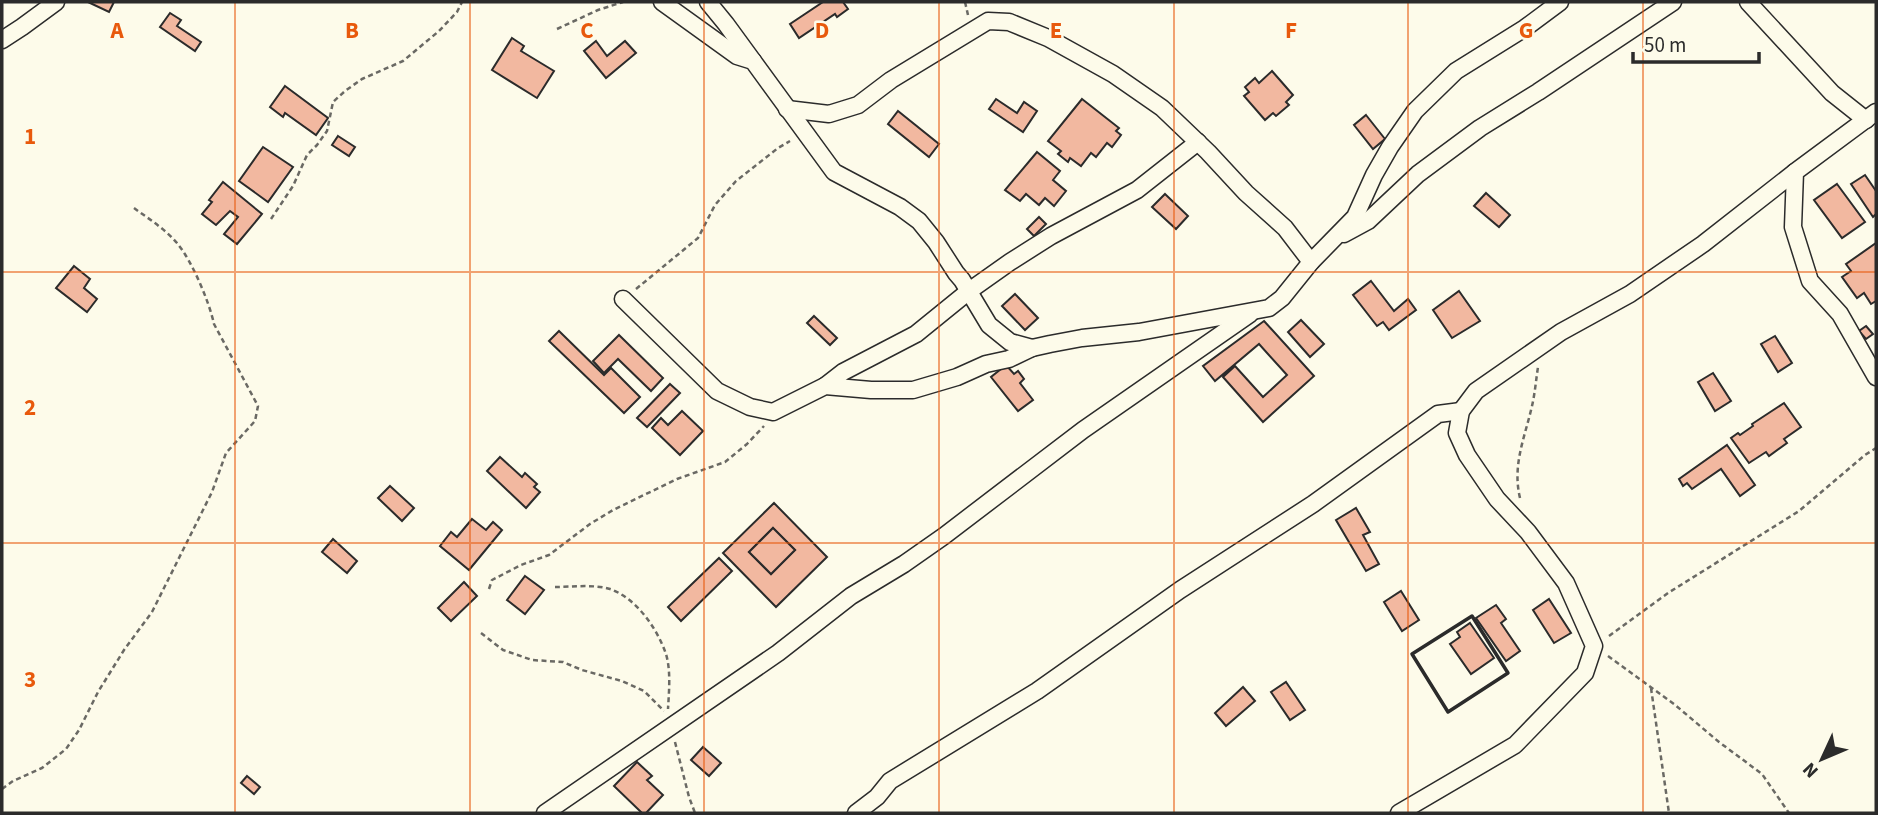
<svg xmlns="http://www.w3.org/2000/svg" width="1878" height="815" font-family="'Source Sans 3',sans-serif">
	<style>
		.building { fill: #f2b8a0; stroke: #2b2b2b; stroke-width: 2; fill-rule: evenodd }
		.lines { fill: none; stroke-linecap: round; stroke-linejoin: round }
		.street-casing { stroke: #2b2b2b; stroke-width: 19 }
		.path { stroke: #6a6964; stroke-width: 2.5; stroke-dasharray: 5 3.5; stroke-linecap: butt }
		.street { stroke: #fdfbea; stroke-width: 16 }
		.wall { stroke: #2b2b2b; stroke-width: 3.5 }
		.grid { fill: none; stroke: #e8590c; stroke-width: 2; stroke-opacity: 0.55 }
		.grid-label { font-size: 23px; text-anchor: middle; font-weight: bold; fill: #e8590c; stroke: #fdfbea; stroke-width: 5; stroke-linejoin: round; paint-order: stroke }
	</style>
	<rect width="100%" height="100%" fill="#fdfbea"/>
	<!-- building -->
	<g class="building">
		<path d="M88 2H114L109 12Z"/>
		<path d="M823 2H843L848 9 837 17 835 14 799 38 790 24Z"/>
		<path d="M170 13 181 20 177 26 201 42 195 51 160 27Z"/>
		<path d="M512 38 524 46 521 51 554 71 537 98 492 70Z"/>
		<path d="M596 41 607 56 625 41 636 53 606 78 584 51Z"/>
		<path d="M1272 71 1293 95 1286 102 1289 105 1276 116 1273 113 1265 120 1244 96 1249 92 1245 87 1255 78 1259 83Z"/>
		<path d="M285 86 328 118 316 135 285 113 283 117 270 107Z"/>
		<path d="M996 99 1017 113 1024 102 1037 111 1023 132 989 109Z"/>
		<path d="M1082 99 1119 128 1116 131 1121 135 1112 147 1107 143 1096 157 1091 153 1081 166 1070 158 1068 162 1058 154 1061 151 1048 141Z"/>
		<path d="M898 111 939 144 929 157 888 124Z"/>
		<path d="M1366 115 1385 139 1373 149 1354 125Z"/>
		<path d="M338 136 355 147 349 156 332 145Z"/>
		<path d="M263 147 293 167 268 202 239 181Z"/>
		<path d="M1037 152 1060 171 1053 180 1066 191 1054 206 1045 198 1039 205 1026 194 1020 201 1005 190Z"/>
		<path d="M1865 175 1876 191V214L1873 217 1851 184Z"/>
		<path d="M223 182 262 214 237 244 224 234 238 217 230 211 216 225 202 214 212 202 209 200Z"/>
		<path d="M1837 184 1865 222 1842 238 1814 200Z"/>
		<path d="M1486 193 1510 215 1499 227 1474 206Z"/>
		<path d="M1165 194 1188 216 1176 229 1152 207Z"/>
		<path d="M1039 217 1046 224 1034 236 1027 229Z"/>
		<path d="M1876 243V301L1871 304 1864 293 1857 298 1842 277 1851 271 1846 264Z"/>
		<path d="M74 266 90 279 84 288 97 299 87 312 56 288Z"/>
		<path d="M1371 281 1394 311 1408 299 1416 310 1389 330 1383 322 1377 326 1353 295Z"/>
		<path d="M1459 291 1480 321 1452 338 1433 310Z"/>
		<path d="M1015 294 1038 318 1025 330 1002 306Z"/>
		<path d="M814 316 837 338 830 345 807 323Z"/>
		<path d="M1301 320 1324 344 1310 357 1288 332Z"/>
		<path d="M1264 321 1314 376 1263 422 1223 377 1235 366 1263 397 1287 375 1259 344 1215 381 1203 366Z"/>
		<path d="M1866 326 1873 334 1866 339 1859 331Z"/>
		<path d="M559 331 604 375 611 368 640 397 624 413 549 341Z"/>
		<path d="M619 335 663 378 651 391 618 359 604 373 593 361Z"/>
		<path d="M1775 336 1792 363 1778 372 1761 344Z"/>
		<path d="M1006 365 1014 374 1018 371 1024 379 1020 383 1033 400 1018 411 991 377Z"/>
		<path d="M1713 373 1731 401 1715 411 1698 382Z"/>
		<path d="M670 384 680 393 647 427 637 418Z"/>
		<path d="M1784 403 1801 427 1784 439 1787 443 1769 456 1766 452 1749 463 1731 438 1738 433 1740 435 1753 426 1752 424Z"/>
		<path d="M682 411 703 431 680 455 652 428 661 418 668 425Z"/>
		<path d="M1727 445 1755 485 1740 496 1721 469 1692 489 1687 483 1683 486 1679 479Z"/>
		<path d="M500 457 522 477 525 473 537 484 534 487 540 492 526 508 487 471Z"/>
		<path d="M390 486 414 508 402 521 378 498Z"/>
		<path d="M774 503 827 557 776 607 723 553ZM773 528 795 550 771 574 749 552Z"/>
		<path d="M1356 508 1370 532 1363 535 1379 564 1366 571 1336 520Z"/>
		<path d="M472 519 486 530 493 522 502 530 469 570 440 546 451 532 457 537Z"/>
		<path d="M773 528 795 550 771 574 749 552Z"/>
		<path d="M333 539 357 561 347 573 322 552Z"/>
		<path d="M719 558 732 571 681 621 668 607Z"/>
		<path d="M525 576 544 590 525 614 507 600Z"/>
		<path d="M464 582 477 596 451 621 438 608Z"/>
		<path d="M1401 591 1419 620 1402 631 1384 602Z"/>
		<path d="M1549 599 1571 633 1554 643 1533 610Z"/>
		<path d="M1496 605 1506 619 1501 623 1520 651 1506 661 1476 618Z"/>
		<path d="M1470 623 1494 658 1471 674 1450 644 1460 637 1457 632Z"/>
		<path d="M1286 682 1305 710 1290 720 1271 692Z"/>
		<path d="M1243 687 1255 701 1226 726 1215 713Z"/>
		<path d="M703 747 721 763 709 776 691 760Z"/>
		<path d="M637 762 652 776 647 780 663 795 646 813H642L614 786Z"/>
		<path d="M247 776 260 787 254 794 241 783Z"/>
	</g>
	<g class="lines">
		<!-- street casing -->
		<g class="street-casing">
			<g id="street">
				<path d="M662 2 737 56 753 61 834 172 900 207 919 221 936 242 956 273 962 280 989 325 1010 342 1032 348"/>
				<path d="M708 2 726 24 753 61"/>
				<path d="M1748 2 1832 93 1866 120"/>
				<path d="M2 40 22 27 56 2"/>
				<path d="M787 109 829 114 858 105 891 80 988 21 1009 22 1048 38 1113 74 1162 108 1208 152 1246 193 1285 228 1311 262"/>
				<path d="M1876 112 1795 172 1793 227 1810 281 1840 314 1876 377"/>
				<path d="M1344 234 1368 221 1418 174 1480 128 1538 92 1673 2"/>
				<path d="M623 299 717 391 750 407 773 412 825 386 871 390H913L957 377 986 364 1009 359 1032 348 1050 344 1082 338 1139 332 1269 308 1282 298 1311 262 1355 217 1374 175 1390 147 1415 111 1456 71 1525 28 1560 2"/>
				<path d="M825 386 843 372 916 334 969 291 1010 262 1051 236 1137 190 1198 142"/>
				<path d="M545 813 778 653 851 596 904 564 944 536 1083 430 1250 314"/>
				<path d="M856 813 877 797 890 781 1037 691 1180 590 1313 504 1438 414 1461 411"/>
				<path d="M1399 813 1515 745 1585 673 1594 646 1566 583 1528 532 1497 499 1467 455 1457 433 1461 411 1476 391 1561 332 1630 294 1703 244 1795 172"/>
			</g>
		</g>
		<!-- path -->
		<g class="path">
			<path d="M965 2 968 15"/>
			<path d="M557 29 598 10 623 2"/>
			<path d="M271 219 293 186 307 155 317 145 327 131 333 102 345 91 362 79 403 61 439 31 457 12 462 2"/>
			<path d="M636 289 698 238 715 205 736 181 778 148 790 141"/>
			<path d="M1520 498C1512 465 1525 437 1532 406 1535 393 1536 380 1538 367"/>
			<path d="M555 587C572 587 593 584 610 589 636 598 657 628 666 654 671 671 669 691 668 709"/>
			<path d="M489 589 492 580 521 565 549 555 590 524 613 510 677 479 725 462 747 444 764 426"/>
			<path d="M481 633 503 650 532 660 563 662 582 670 622 681 644 691 664 711"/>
			<path d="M1609 636 1668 593 1799 511 1865 455 1876 448"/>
			<path d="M1608 656 1674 704 1719 742 1762 774 1789 813"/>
			<path d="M1651 688 1669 813"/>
			<path d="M675 742 689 797 695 813"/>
			<path d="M2 789 13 781 42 768 66 749 79 730 98 692 124 650 152 612 212 492 226 453 255 421 258 406 214 324C209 301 192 261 177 243 165 229 149 219 134 208"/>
		</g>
		<!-- street -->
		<use href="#street" class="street"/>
		<!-- wall -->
		<path class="wall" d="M1472 616 1508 673 1448 712 1412 654Z"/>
	</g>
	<!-- grid -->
	<path class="grid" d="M235 2V813M470 2V813M704 2V813M939 2V813M1174 2V813M1408 2V813M1643 2V813M2 272H1876M2 543H1876"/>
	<g class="grid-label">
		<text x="117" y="38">A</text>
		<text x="352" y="38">B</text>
		<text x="587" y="38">C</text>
		<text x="822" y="38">D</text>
		<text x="1056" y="38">E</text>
		<text x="1291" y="38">F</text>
		<text x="1526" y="38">G</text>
		<text x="30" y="144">1</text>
		<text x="30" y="415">2</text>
		<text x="30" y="687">3</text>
	</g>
	<!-- border -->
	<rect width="1878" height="815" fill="none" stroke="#2b2b2b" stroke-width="7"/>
	<!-- north arrow -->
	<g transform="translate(1822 759) rotate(226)" stroke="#fdfbea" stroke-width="5" paint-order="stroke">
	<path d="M0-5L12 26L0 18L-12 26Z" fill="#2b2b2b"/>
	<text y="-10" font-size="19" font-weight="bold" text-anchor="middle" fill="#2b2b2b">N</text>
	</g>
	<!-- scale -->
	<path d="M1633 52v10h126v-10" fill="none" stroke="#2b2b2b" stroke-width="3.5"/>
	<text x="1644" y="52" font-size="21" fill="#2b2b2b" stroke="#fdfbea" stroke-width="5" paint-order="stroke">50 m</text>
</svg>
